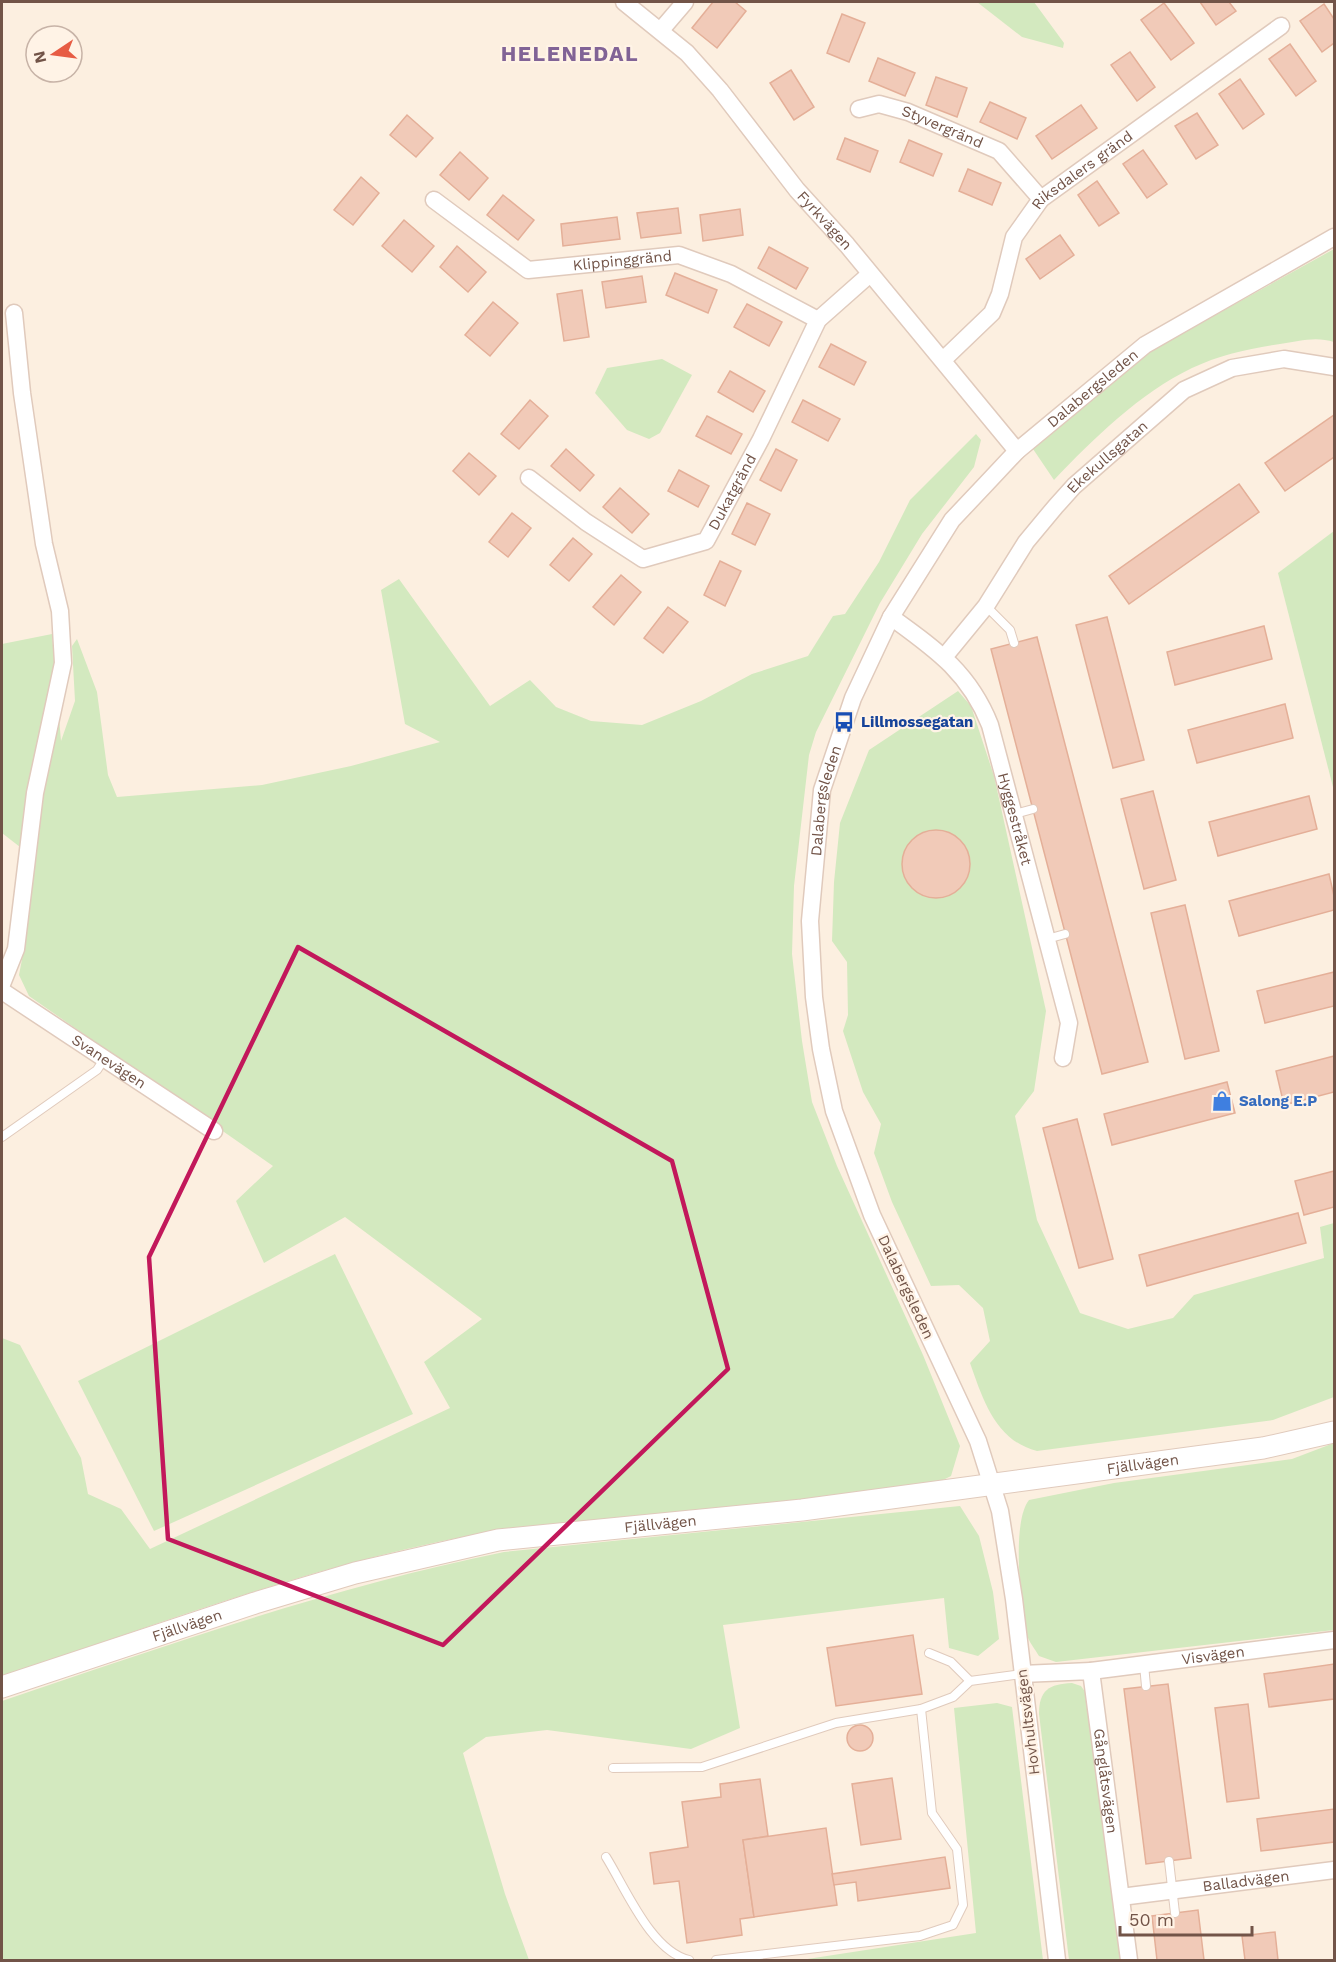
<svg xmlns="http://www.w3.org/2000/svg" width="1336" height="1962" font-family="'Work Sans',sans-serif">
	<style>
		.green { fill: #d3e9bf }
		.building { fill: #f1cab8; stroke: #e4af98; stroke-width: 1.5 }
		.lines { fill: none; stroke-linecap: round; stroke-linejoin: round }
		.service-casing { stroke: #e0cabc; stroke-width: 10 }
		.minor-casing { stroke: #e0cabc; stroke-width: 19 }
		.tertiary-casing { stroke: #e0cabc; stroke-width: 23 }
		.service { stroke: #fff; stroke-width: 8 }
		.minor { stroke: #fff; stroke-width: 16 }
		.tertiary { stroke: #fff; stroke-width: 21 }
		.marked { fill: none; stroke: #c2185b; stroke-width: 4.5; stroke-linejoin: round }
		.labels { text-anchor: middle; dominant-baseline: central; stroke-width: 4.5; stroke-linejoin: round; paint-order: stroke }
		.street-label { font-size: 15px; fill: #725448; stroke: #fff3e6 }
		.transit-label { font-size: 15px; font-weight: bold; fill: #164399; stroke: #fff3e6; text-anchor: start }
		.shop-label { font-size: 15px; font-weight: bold; fill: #366cbe; stroke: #fff3e6; text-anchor: start }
		.district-label { font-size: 21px; font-weight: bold; letter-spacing: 1.5px; fill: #816396; stroke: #fff3e6 }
	</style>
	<rect width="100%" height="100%" fill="#fcefe0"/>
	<!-- green -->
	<g class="green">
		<path d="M977 2H1034L1064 43 1063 48 1022 37Z"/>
		<path d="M1334 249V342C1316 336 1299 341 1280 344 1251 348 1219 355 1192 368 1140 393 1093 439 1054 480L1033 449 1154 349Z"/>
		<path d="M662 359 692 375 660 433 649 439 627 430 595 393 607 368Z"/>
		<path d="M976 434 981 440 974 467 922 534 880 603 816 732 809 755 794 886 792 954 802 1041 812 1102 837 1166 923 1355 960 1446 951 1476 943 1480 892 1490 501 1530C331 1558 164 1622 2 1677V1338L20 1345 81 1458 88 1494 121 1509 150 1549 450 1408 424 1362 482 1319 345 1217 264 1263 236 1201 273 1166 29 996 19 975 23 954 8 955 20 847 2 833V644L52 634 61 741 75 701 72 646 77 639 97 692 108 775 117 797 262 785 351 766 440 742 405 724 381 590 399 579 490 706 530 680 556 707 591 721 642 725 701 701 752 674 808 656 833 616 845 614 879 562 910 500Z"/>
		<path d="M1334 531V791L1278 573Z"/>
		<path d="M958 691 971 706 994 776 1046 1011 1034 1091 1015 1116 1037 1220 1080 1313 1128 1329 1173 1318 1194 1295 1324 1258 1320 1227 1334 1223V1397L1273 1420 1037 1451C996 1441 983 1400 970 1363L990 1341 983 1308 959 1285 931 1286 892 1202 874 1153 881 1124 863 1092 843 1031 848 1015 847 962 832 941 834 882 840 823 869 750Z"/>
		<path d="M335 1254 413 1414 154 1531 78 1381Z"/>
		<path d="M1334 1443V1630L1056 1662 1039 1656C1035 1649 1029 1642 1027 1635 1021 1606 1011 1523 1029 1500L1114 1483 1292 1459Z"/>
		<path d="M960 1506 979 1536 993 1592 999 1639 978 1656 949 1648 944 1598 723 1625 740 1728 691 1749 547 1730 486 1737 463 1753 505 1894 529 1960H2V1701C167 1645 332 1587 504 1552Z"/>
		<path d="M1072 1683 1081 1686 1088 1696 1120 1960H1069L1039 1714C1039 1690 1049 1684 1072 1683Z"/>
		<path d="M997 1703 1012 1707 1043 1960H801L976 1933 954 1708Z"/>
	</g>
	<!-- building -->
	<g class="building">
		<path d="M713 2H735L746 11 717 48 692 28Z"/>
		<path d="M1200 2H1229L1236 11 1216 25Z"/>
		<path d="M1164 3 1194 43 1171 60 1141 20Z"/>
		<path d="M1324 4 1334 19V43L1322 52 1300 21Z"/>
		<path d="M842 14 865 23 849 62 827 53Z"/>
		<path d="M1290 44 1316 81 1296 96 1269 59Z"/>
		<path d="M1130 52 1155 87 1137 101 1111 65Z"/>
		<path d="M878 58 915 73 905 96 869 81Z"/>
		<path d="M791 70 814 107 794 120 770 83Z"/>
		<path d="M936 77 967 88 957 117 926 105Z"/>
		<path d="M1240 79 1264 114 1243 129 1219 94Z"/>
		<path d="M990 102 1026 118 1017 139 980 122Z"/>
		<path d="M1081 105 1097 128 1052 159 1036 136Z"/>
		<path d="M1197 113 1218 145 1196 159 1175 126Z"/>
		<path d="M407 115 433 138 416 157 390 135Z"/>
		<path d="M845 138 878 151 870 172 837 159Z"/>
		<path d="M909 140 942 154 933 176 900 162Z"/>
		<path d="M1143 150 1167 184 1147 198 1123 164Z"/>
		<path d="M460 152 488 178 469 200 440 175Z"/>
		<path d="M968 169 1001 183 992 205 959 191Z"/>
		<path d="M361 177 379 193 353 225 334 210Z"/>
		<path d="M1097 181 1119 213 1099 226 1078 195Z"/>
		<path d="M503 195 534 220 518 240 487 215Z"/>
		<path d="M678 208 681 233 641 238 637 213Z"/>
		<path d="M740 209 743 235 703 241 700 215Z"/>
		<path d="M617 217 620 239 563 246 561 224Z"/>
		<path d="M404 220 434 246 412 272 382 246Z"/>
		<path d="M1060 235 1074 255 1040 279 1026 259Z"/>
		<path d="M457 246 486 272 468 292 440 267Z"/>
		<path d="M769 247 808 268 796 289 758 268Z"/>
		<path d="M675 273 717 290 708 313 666 295Z"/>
		<path d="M642 276 646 302 606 308 602 282Z"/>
		<path d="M582 290 589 337 564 341 557 294Z"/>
		<path d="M493 302 518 323 490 356 465 335Z"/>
		<path d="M747 304 782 322 769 346 734 327Z"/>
		<path d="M831 344 866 362 854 385 819 367Z"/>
		<path d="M730 371 765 391 753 412 718 392Z"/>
		<path d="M530 400 548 416 519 449 501 434Z"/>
		<path d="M803 400 840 419 828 441 792 422Z"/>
		<path d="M1334 415V457L1285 491 1265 463Z"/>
		<path d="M707 416 742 434 731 454 696 436Z"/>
		<path d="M566 449 594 475 580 491 551 466Z"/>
		<path d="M776 449 797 460 781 491 760 480Z"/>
		<path d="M469 453 496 476 479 495 453 471Z"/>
		<path d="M679 470 709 486 698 507 668 491Z"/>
		<path d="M1239 484 1259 512 1129 604 1109 576Z"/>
		<path d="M620 488 649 514 632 533 603 507Z"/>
		<path d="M747 503 770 514 755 545 732 534Z"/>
		<path d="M512 513 531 528 508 557 489 542Z"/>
		<path d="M573 538 592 554 569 581 550 565Z"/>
		<path d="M720 561 741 571 725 606 704 595Z"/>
		<path d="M621 575 641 592 614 625 593 607Z"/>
		<path d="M668 607 688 622 663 653 644 638Z"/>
		<path d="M1107 617 1144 760 1113 768 1076 625Z"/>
		<path d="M1264 626 1272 659 1175 685 1167 652Z"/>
		<path d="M1037 637 1148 1062 1102 1074 991 649Z"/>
		<path d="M1285 704 1293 738 1197 763 1188 730Z"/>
		<path d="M1153 791 1176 880 1144 889 1121 799Z"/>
		<path d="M1309 796 1317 829 1218 856 1209 822Z"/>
		<circle cx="936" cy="864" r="34"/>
		<path d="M1329 874 1334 896V910L1239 936 1229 901Z"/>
		<path d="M1185 905 1219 1051 1185 1059 1151 913Z"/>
		<path d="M1334 972V1006L1265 1023 1257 991Z"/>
		<path d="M1334 1056V1092L1284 1105 1276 1071Z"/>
		<path d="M1227 1082 1235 1113 1112 1145 1104 1114Z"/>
		<path d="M1077 1119 1113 1259 1079 1268 1043 1128Z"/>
		<path d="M1334 1171V1207L1304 1215 1295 1181Z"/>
		<path d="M1298 1213 1306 1243 1147 1286 1139 1255Z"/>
		<path d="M913 1635 922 1694 836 1706 827 1648Z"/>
		<path d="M1334 1664V1699L1269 1707 1264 1674Z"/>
		<path d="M1168 1684 1191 1858 1146 1864 1124 1689Z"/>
		<path d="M1248 1704 1259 1798 1227 1802 1215 1708Z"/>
		<circle cx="860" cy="1738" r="13"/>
		<path d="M892 1778 901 1839 861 1845 852 1784Z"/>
		<path d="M760 1779 768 1836 743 1840 754 1917 740 1919 742 1935 687 1943 679 1881 654 1884 650 1853 688 1847 682 1802 721 1797 720 1784Z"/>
		<path d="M1334 1809V1842L1261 1851 1257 1819Z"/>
		<path d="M826 1828 837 1905 754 1917 743 1840Z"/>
		<path d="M945 1857 950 1888 858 1901 856 1882 834 1885 832 1874Z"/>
		<path d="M1198 1910 1204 1960H1157L1152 1916Z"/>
		<path d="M1275 1932 1278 1960H1245L1242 1936Z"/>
	</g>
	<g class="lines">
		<!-- service casing -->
		<g class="service-casing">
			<g id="service">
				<path d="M986 606 1010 630 1014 643"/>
				<path d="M1015 814 1033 809"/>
				<path d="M1047 939 1065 934"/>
				<path d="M2 1137 97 1070 104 1059"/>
				<path d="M929 1653 951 1662 970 1681"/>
				<path d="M1144 1665 1146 1686"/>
				<path d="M613 1768 702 1767 836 1723 921 1709"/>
				<path d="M606 1857C626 1889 651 1951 689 1960"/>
				<path d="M1169 1861 1175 1913"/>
				<path d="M716 1960 920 1936 953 1925 963 1905 957 1849 932 1813 921 1709 953 1697 970 1681 1022 1674"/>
			</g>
		</g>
		<!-- minor casing -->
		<g class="minor-casing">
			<g id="minor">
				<path id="s1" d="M624 2 687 53 720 90 797 190 847 245 1017 451"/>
				<path d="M661 30 685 2"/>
				<path id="s2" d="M859 109 879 104 908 112 999 151 1041 199"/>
				<path id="s3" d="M434 200 528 270 679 255 731 274 818 320"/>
				<path id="s4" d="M943 360 992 313 1000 294 1014 237 1041 199 1281 26"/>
				<path id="s5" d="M529 478 586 522 643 559 706 541 761 439 818 320 870 274"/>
				<path id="s6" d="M891 617C935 649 969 672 990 725L1069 1023 1063 1058"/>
				<path id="s7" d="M945 656 986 606 1026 542 1056 506 1074 486 1184 390 1232 368 1284 359 1334 367"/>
				<path d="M2 984 16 949 35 793 63 663 60 611 44 544 22 393 14 313"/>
				<path id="s8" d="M2 991 214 1131"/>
				<path id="s9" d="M1091 1671 1334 1640"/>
				<path id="s10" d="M1022 1674 1091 1671 1129 1960"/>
				<path id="s11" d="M1121 1897 1334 1870"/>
				<path id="s12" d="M1057 1960 1014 1599 1000 1511 978 1441 872 1215 834 1111 821 1049 814 997 810 921 822 790 853 698 891 617 952 520 986 484 1017 451 1145 345 1334 237"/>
			</g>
		</g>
		<!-- tertiary casing -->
		<g class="tertiary-casing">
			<g id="tertiary">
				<path id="s13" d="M2 1687 255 1603 355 1573 498 1540 802 1510 1263 1448 1334 1432"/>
			</g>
		</g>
		<!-- service -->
		<use href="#service" class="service"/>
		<!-- minor -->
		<use href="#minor" class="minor"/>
		<!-- tertiary -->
		<use href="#tertiary" class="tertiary"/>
	</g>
	<!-- marked area -->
	<path class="marked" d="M298 947 672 1161 728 1369 443 1645 168 1539 149 1257Z"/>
	<!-- icons -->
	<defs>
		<g id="bus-bare" transform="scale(1.62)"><path d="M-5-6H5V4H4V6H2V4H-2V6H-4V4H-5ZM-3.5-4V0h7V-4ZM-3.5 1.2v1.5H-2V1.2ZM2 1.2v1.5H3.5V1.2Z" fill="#1a4fb4" stroke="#fff3e6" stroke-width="2.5" paint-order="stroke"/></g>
		<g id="shop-bare" transform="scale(1.62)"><path d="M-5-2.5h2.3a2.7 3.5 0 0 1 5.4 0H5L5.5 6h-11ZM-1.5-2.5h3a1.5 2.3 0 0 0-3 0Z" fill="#3f7fe0" stroke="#fff3e6" stroke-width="2.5" paint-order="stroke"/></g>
	</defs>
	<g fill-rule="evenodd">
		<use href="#bus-bare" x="844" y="722"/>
		<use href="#shop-bare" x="1222" y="1101"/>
	</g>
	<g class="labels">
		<!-- street labels -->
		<g class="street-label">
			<text stroke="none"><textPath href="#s2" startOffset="88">Styvergränd</textPath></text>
			<text stroke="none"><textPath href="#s4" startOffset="244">Riksdalers gränd</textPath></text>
			<text stroke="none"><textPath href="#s1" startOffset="298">Fyrkvägen</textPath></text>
			<text stroke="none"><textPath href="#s3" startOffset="212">Klippinggränd</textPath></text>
			<text stroke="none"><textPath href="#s12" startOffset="1704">Dalabergsleden</textPath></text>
			<text stroke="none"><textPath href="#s7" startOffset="258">Ekekullsgatan</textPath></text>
			<text stroke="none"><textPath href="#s5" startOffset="261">Dukatgränd</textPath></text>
			<text stroke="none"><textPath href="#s12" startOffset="1200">Dalabergsleden</textPath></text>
			<text stroke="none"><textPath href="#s6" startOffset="246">Hyggestråket</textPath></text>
			<text stroke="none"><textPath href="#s8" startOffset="128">Svanevägen</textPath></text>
			<text transform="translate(906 1287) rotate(65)">Dalabergsleden</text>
			<text stroke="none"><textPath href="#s13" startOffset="1167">Fjällvägen</textPath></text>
			<text stroke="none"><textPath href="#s13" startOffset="681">Fjällvägen</textPath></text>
			<text stroke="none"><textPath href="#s13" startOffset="195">Fjällvägen</textPath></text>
			<text stroke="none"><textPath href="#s9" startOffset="123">Visvägen</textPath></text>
			<text transform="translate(1028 1722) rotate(-97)">Hovhultsvägen</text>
			<text stroke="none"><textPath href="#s10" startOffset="180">Gånglåtsvägen</textPath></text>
			<text stroke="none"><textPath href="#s11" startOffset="126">Balladvägen</textPath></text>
		</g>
		<!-- transit labels -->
		<g class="transit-label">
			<text x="861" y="722">Lillmossegatan</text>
		</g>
		<!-- shop labels -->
		<g class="shop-label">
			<text x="1239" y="1101">Salong E.P</text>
		</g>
		<!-- district labels -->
		<g class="district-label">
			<text x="570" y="53">HELENEDAL</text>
		</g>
	</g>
	<!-- border -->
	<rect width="1336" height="1962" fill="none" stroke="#725448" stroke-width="6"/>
	<!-- north arrow -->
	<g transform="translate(54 54) rotate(257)"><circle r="28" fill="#fff3e6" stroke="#c7b3a7" stroke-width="1.5"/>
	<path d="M0-4.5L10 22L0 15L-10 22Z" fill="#e75c44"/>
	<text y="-9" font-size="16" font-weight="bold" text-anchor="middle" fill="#725448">N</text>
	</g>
	<!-- scale -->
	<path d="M1120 1926v9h132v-9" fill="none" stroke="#725448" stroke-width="3"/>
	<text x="1129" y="1926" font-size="18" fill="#725448" stroke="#fff3e6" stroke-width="4.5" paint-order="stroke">50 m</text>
</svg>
